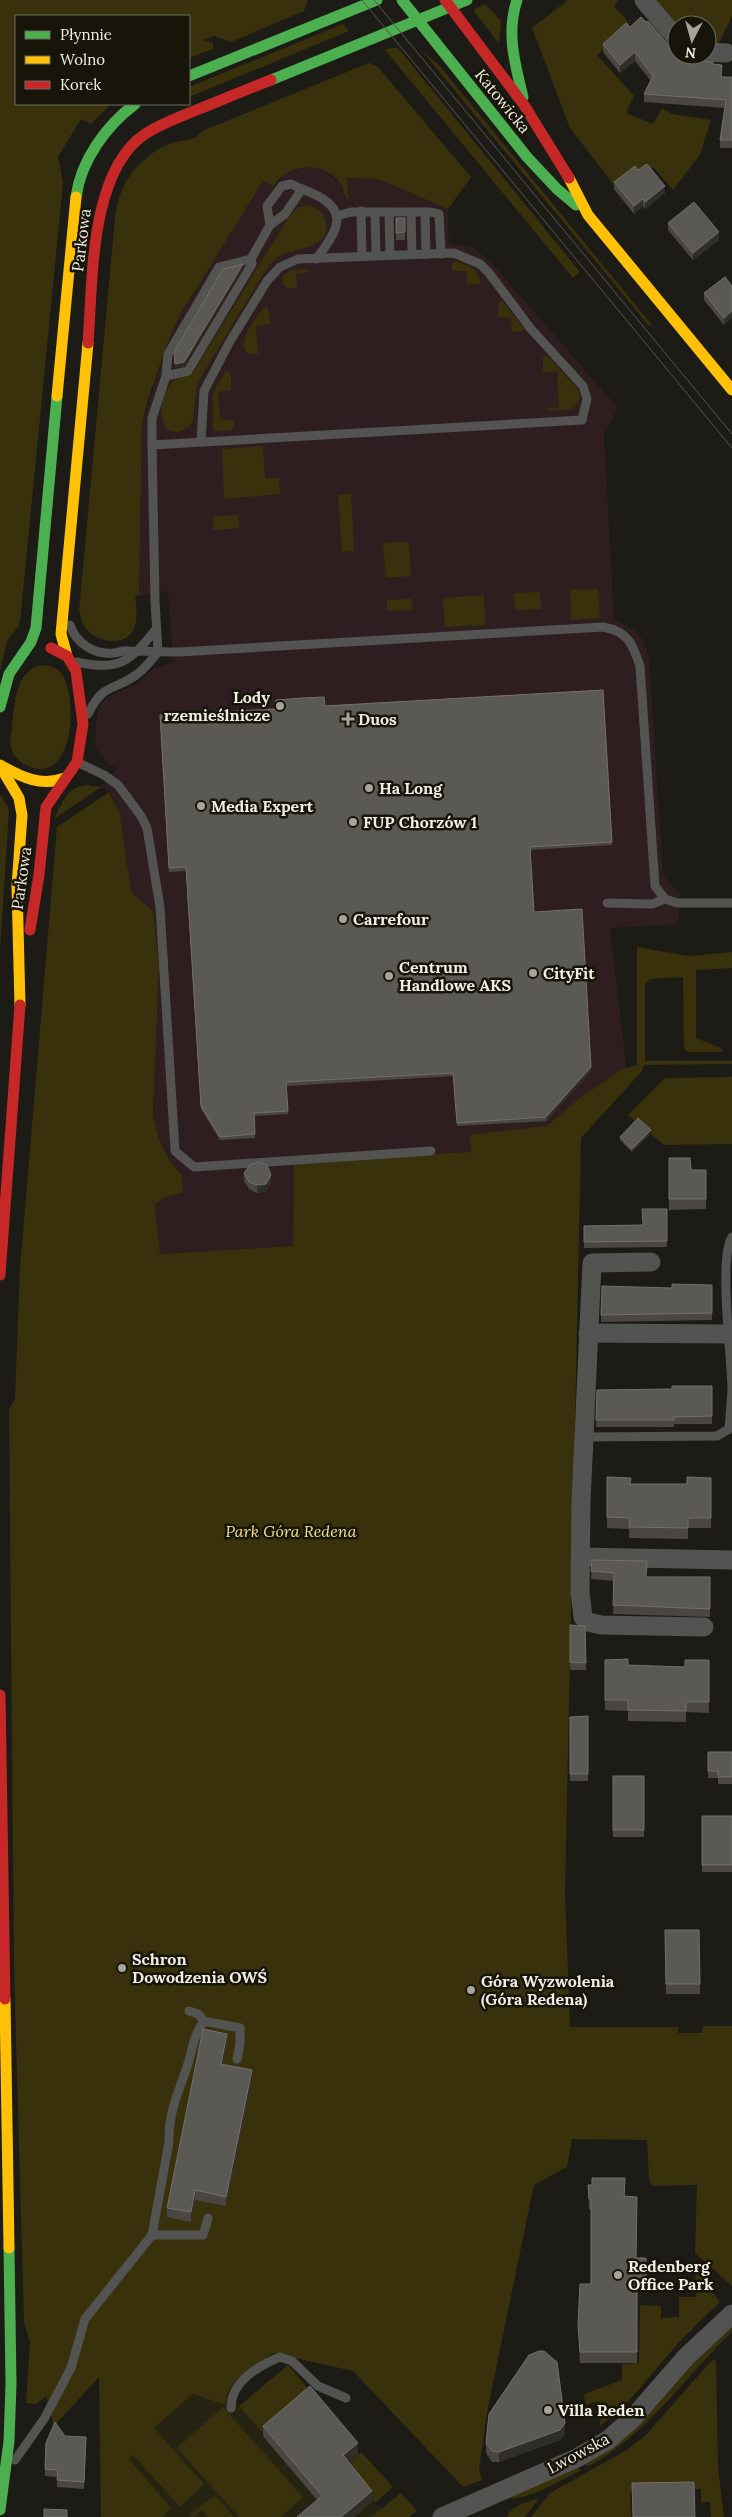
<svg xmlns="http://www.w3.org/2000/svg" width="732" height="2517" font-family="Lora,serif">
	<style>
		.commercial { fill: #2e1e20 }
		.built { fill: #262312 }
		.green { fill: #38310c }
		.lines { fill: none; stroke-linecap: round; stroke-linejoin: round }
		.lane { stroke: #535351; stroke-width: 9 }
		.street { stroke: #535351; stroke-width: 19 }
		.fast { stroke: #4caf50; stroke-width: 11 }
		.slow { stroke: #ffc107; stroke-width: 11 }
		.jam { stroke: #c62828; stroke-width: 11 }
		.tram { stroke: #565552; stroke-width: 1 }
		.wall { fill: #4a4742 }
		.shaded-wall { fill: #302e29 }
		.building { fill: #5b5954; stroke: #73706b }
		.poi-dot { fill: #a6a49d; stroke: #171409; stroke-width: 2 }
		.labels { text-anchor: middle; dominant-baseline: central; stroke-width: 5; stroke-linejoin: round; paint-order: stroke }
		.street-label { font-size: 16px; fill: #f0eee6; stroke: #171409 }
		.poi-label { font-size: 16px; font-weight: bold; fill: #f0eee6; stroke: #171409; text-anchor: start }
		.park-label { font-size: 16px; font-style: italic; fill: #f3e18d; stroke: #171409 }
	</style>
	<rect width="100%" height="100%" fill="#1c1b16"/>
	<!-- commercial -->
	<path class="commercial" d="M307 167 320 169 328 173 340 184 345 199H348L347 178 378 179 448 209 449 243 473 248 490 261 618 408 604 434 614 619 634 630 644 641 649 657 663 872 667 882 680 892 678 924 610 928 627 1073 556 1145 294 1189 293 1246 160 1254 155 1205 163 1198 183 1192 182 1175 167 1159 157 1137 153 1113 159 965 153 911 131 892 120 814 110 792 101 787 117 768 109 765 98 752 95 744 97 714 101 703 112 694 134 685 154 669 173 661 168 591 139 596 142 423 167 344 180 315 263 181 274 186 285 174Z"/>
	<!-- built -->
	<path class="built" d="M193 2394 226 2405 237 2404 264 2436 357 2452 359 2453 341 2467 372 2502 396 2517H121L124 2454Z"/>
	<!-- green -->
	<g class="green">
		<path d="M0 0H308L304 11 231 42 214 36 204 40 213 43V49L189 58V16H16V104H111L91 124 81 119 58 157 63 183 21 612 19 626 7 641 0 672Z"/>
		<path d="M568 0H618L614 6 630 24 597 55 634 96 626 113 653 124 662 108 672 114 711 120 700 155 673 190 654 168 632 172 614 185 570 128 532 28Z"/>
		<path d="M654 0H732V16L719 43H707V25H678Z"/>
		<path d="M485 4 501 21 499 44 474 11 475 9Z"/>
		<path d="M343 24 349 31 189 97V87Z"/>
		<path d="M391 48H398L580 272 573 278 385 50Z"/>
		<path d="M423 52 438 64 652 325 649 326Z"/>
		<path d="M369 63 377 66 471 177 448 209 378 179 347 178 348 199H346C344 195 343 189 341 185 326 160 287 163 274 186L263 181 180 315 167 344 147 403 142 423 139 596 135 595C136 605 138 617 135 626 128 648 98 643 86 629 82 623 81 617 79 611L115 218C119 191 127 173 149 156 156 150 166 144 176 142 188 139 193 142 202 131Z"/>
		<path d="M308 205C316 207 322 211 325 219 335 247 297 249 282 255 276 258 271 263 267 268L197 383 193 421 189 427 179 432 168 430C156 419 161 390 175 380 180 376 187 375 193 373L288 218 299 207Z"/>
		<path d="M455 261C467 264 479 270 481 283L467 285 466 271H452V263Z"/>
		<path d="M306 269 310 272 296 274 297 288H288L283 285 282 278 290 270Z"/>
		<path d="M499 302H503L525 330 512 332 511 318 497 317Z"/>
		<path d="M268 307 270 324 256 326 258 354H248C235 342 256 319 263 308Z"/>
		<path d="M546 355 576 387 580 394 579 401 572 409 549 411 545 409 559 407 557 371 543 372V357Z"/>
		<path d="M228 371 231 374V390L218 392 220 419 233 420 234 428 232 430 215 432 213 428V393L225 372Z"/>
		<path d="M263 446 265 478H279L280 494 224 499 222 449Z"/>
		<path d="M351 494 354 551 342 552 338 495Z"/>
		<path d="M238 515 239 528 213 530V516Z"/>
		<path d="M409 542 411 576 386 578 383 543Z"/>
		<path d="M598 589 600 618 571 620 570 590Z"/>
		<path d="M540 592 541 609 515 610 514 593Z"/>
		<path d="M484 595 485 625 445 627 443 598Z"/>
		<path d="M412 599 413 610 387 611V600Z"/>
		<path d="M42 665C50 666 57 667 62 674 76 696 76 768 40 769 28 769 14 759 11 748 9 741 12 732 12 725 15 703 15 670 42 665Z"/>
		<path d="M86 785 101 787 54 819C63 802 66 788 86 785Z"/>
		<path d="M109 792 120 814 131 892 153 911 159 965 153 1113C157 1139 164 1156 182 1175L183 1192 163 1198 155 1205 160 1254 293 1246 294 1162 471 1152 470 1135 547 1126 580 1098 622 1069 637 1065V947L689 956 732 952V968L696 970V1038L721 1048 723 1052H688L684 1048 683 977 650 979 645 984V1061H732V1064L644 1065 642 1071 581 1138 565 1892 570 2027H678V2033H702L703 2026H732V2286L695 2253 697 2185 653 2186 649 2180 647 2140 572 2139 567 2167 534 2185 488 2407 479 2469 482 2480 463 2487 353 2371 273 2353C257 2365 224 2382 226 2405L193 2394 154 2428 204 2484 180 2507 133 2455 129 2459 171 2508 162 2517H101L99 2377 54 2426 46 2396 36 2404 26 2403 30 2342 24 2322 14 1968 9 1410 15 1399 20 1268 57 827Z"/>
		<path d="M0 794 9 809 0 952Z"/>
		<path d="M732 1077V1144L664 1145 628 1115 665 1078Z"/>
		<path d="M695 2269 720 2302 680 2341 628 2402 599 2427C601 2418 604 2408 598 2401L586 2405 584 2394 622 2380V2364L639 2363 640 2305 661 2306V2318L679 2317V2297H696Z"/>
		<path d="M732 2325V2332C684 2377 648 2435 587 2467L586 2464 639 2425 709 2345Z"/>
		<path d="M712 2360 716 2361 718 2468 724 2517H711L710 2502H701V2489L630 2492 631 2517H531L550 2493 625 2451 645 2436Z"/>
		<path d="M288 2365 310 2391 261 2432 239 2406Z"/>
		<path d="M223 2407 303 2497 281 2517H239L177 2448Z"/>
		<path d="M361 2452 393 2487 375 2503 343 2468Z"/>
		<path d="M578 2467 580 2471C562 2479 529 2501 509 2498Z"/>
		<path d="M401 2493 417 2511 409 2517H371Z"/>
		<path d="M215 2495 234 2517H208L202 2510 194 2517 188 2516Z"/>
		<path d="M539 2498 525 2517H507C512 2505 527 2502 539 2498Z"/>
	</g>
	<g class="lines">
		<!-- lane -->
		<g class="lane">
			<path d="M361 211 362 256"/>
			<path d="M375 212 376 255"/>
			<path d="M389 212 390 255"/>
			<path d="M411 212 412 254"/>
			<path d="M425 212 426 254"/>
			<path d="M337 216 351 212H431L439 214 441 254"/>
			<path d="M270 225 267 206 282 186 291 184 302 189"/>
			<path d="M166 376 168 354 219 267 251 259"/>
			<path d="M152 445V418L166 376 188 371 252 264 251 259 270 225 285 214 302 189C348 206 344 224 316 259"/>
			<path d="M70 625C76 643 94 655 113 653 118 653 123 650 128 651 145 651 162 652 179 652L603 627C628 631 633 645 640 666L655 886 665 899 677 903H732"/>
			<path d="M77 662C119 672 131 661 156 629"/>
			<path d="M88 714C104 682 112 692 136 675 145 669 151 660 158 652L155 601 152 445 582 420 587 399 583 386 531 329 489 273 480 264 454 253 298 259 280 267 267 281 229 343 204 391 201 441"/>
			<path d="M79 763 104 775 118 785 141 816 147 828 160 907 175 1151 194 1167 431 1151"/>
			<path d="M607 903 652 904 665 899"/>
			<path d="M584 1437 717 1436 729 1429C730 1416 731 1403 732 1390 732 1360 718 1258 732 1237"/>
			<path d="M189 2011 198 2014 204 2021"/>
			<path d="M152 2235H203L208 2218"/>
			<path d="M231 2408C231 2382 258 2366 280 2357L292 2361 318 2386 346 2398"/>
			<path d="M15 2460 44 2419 71 2368 85 2319 152 2235 169 2142C168 2114 178 2093 187 2067 193 2049 192 2038 204 2021L240 2028V2044L237 2059"/>
		</g>
		<!-- street -->
		<g class="street">
			<path d="M644 0 677 39"/>
			<path d="M707 52 726 53"/>
			<path d="M651 1262 592 1263 581 1502 580 1592 583 1617 588 1622 601 1625 704 1627"/>
			<path d="M588 1333 728 1334"/>
			<path d="M581 1557 732 1560"/>
			<path d="M442 2517 577 2458 608 2440 633 2418 686 2357 732 2314"/>
		</g>
		<!-- fast -->
		<g class="fast">
			<path d="M402 0 527 157 557 189 576 205"/>
			<path d="M517 0C506 33 515 64 523 97"/>
			<path d="M189 76 377 0"/>
			<path d="M271 80 467 0"/>
			<path d="M76 197C81 160 106 126 135 104"/>
			<path d="M0 707 9 674 31 642 36 628 57 396"/>
			<path d="M0 2510 9 2441 11 2384 9 2248"/>
		</g>
		<!-- slow -->
		<g class="slow">
			<path d="M569 178 588 215 732 390"/>
			<path d="M57 396 76 197"/>
			<path d="M67 656 61 634 88 343"/>
			<path d="M0 765C21 777 41 787 65 778"/>
			<path d="M0 766 19 798 22 815 17 887 20 1005"/>
			<path d="M5 1999 9 2248"/>
		</g>
		<!-- jam -->
		<g class="jam">
			<path d="M445 0 524 105 569 178"/>
			<path d="M88 343C93 281 89 172 145 134 160 124 177 118 194 111 219 101 245 90 271 80"/>
			<path d="M30 930 39 875 46 807 77 762 83 724 76 671 67 656 51 648"/>
			<path d="M0 1275 20 1005"/>
			<path d="M0 1695 5 1999"/>
		</g>
		<!-- tram -->
		<g class="tram">
			<path d="M362 0 732 448"/>
			<path d="M374 0 732 434"/>
		</g>
	</g>
	<!-- wall -->
	<g class="wall">
		<path d="M630 27 680 59 713 64 722 77H732V148H720V140L725 108 644 102V94L651 81 635 61 620 73 603 52V44Z"/>
		<path d="M638 170 665 193 645 209 643 206 634 214 614 189V182Z"/>
		<rect x="396" y="218" width="9" height="22"/>
		<path d="M668 223 719 240 693 260 668 230Z"/>
		<path d="M725 277 724 325 704 300V293Z"/>
		<path d="M603 690 612 845 530 850 534 912 591 1071 546 1121 457 1126 453 1076 286 1086 288 1114 254 1116 255 1138 220 1140 201 1109 186 871 169 872 160 715Z"/>
		<path d="M651 1133 632 1152 620 1140V1137Z"/>
		<path d="M669 1158 691 1170 706 1199V1209L669 1210Z"/>
		<path d="M244 1173 271 1182 266 1191 257 1193 249 1189 244 1181Z"/>
		<path d="M667 1209V1247L584 1248V1226L643 1225Z"/>
		<path d="M712 1285V1320L601 1322V1315L672 1288Z"/>
		<path d="M712 1386V1424H674V1427H596V1420L672 1389Z"/>
		<path d="M607 1477 631 1484H687L711 1478V1528H688V1539L629 1538V1529L607 1528Z"/>
		<path d="M592 1560 647 1577H710V1617L613 1614 614 1581 591 1579Z"/>
		<path d="M570 1625 585 1626 586 1670H570Z"/>
		<path d="M605 1660 628 1665 685 1667 709 1660V1713L686 1712V1722L628 1721V1711L605 1710Z"/>
		<path d="M588 1716V1781H570V1717Z"/>
		<path d="M708 1752H732V1784H718V1778H708Z"/>
		<rect x="613" y="1776" width="31" height="61"/>
		<rect x="702" y="1816" width="30" height="56"/>
		<path d="M665 1930H699L700 1994H666Z"/>
		<path d="M227 2044 223 2064 252 2080 226 2206 195 2200 191 2222 167 2217V2208Z"/>
		<path d="M588 2185 625 2188V2196L636 2258H646V2288H637V2363H580L578 2324 591 2284V2210L589 2209Z"/>
		<path d="M263 2426 358 2454 348 2462 372 2502 354 2517H297L317 2500 263 2436Z"/>
		<path d="M565 2434 560 2440 499 2462H492L486 2453V2443Z"/>
		<path d="M65 2436 86 2445 84 2489 57 2487V2477L45 2476V2469Z"/>
	</g>
	<!-- shaded-wall -->
	<g class="shaded-wall">
		<path d="M635 52V61L620 73V65Z"/>
		<path d="M665 186V193L645 209V202Z"/>
		<path d="M643 199V206L634 214V206Z"/>
		<path d="M719 232V240L693 260V253Z"/>
		<path d="M243 264V268L184 366 175 368V364Z"/>
		<path d="M732 311V318L724 325V318Z"/>
		<path d="M591 1067V1071L546 1121V1117Z"/>
		<path d="M651 1130V1133L632 1152V1149Z"/>
		<path d="M271 1175V1182L266 1191 257 1193V1185Z"/>
		<path d="M227 2034V2044L221 2074V2064Z"/>
		<path d="M252 2070V2080L226 2206V2197Z"/>
		<path d="M195 2190V2200L191 2222V2212Z"/>
		<path d="M565 2423V2434L560 2440 499 2462V2452Z"/>
		<path d="M358 2443V2454L343 2466V2455Z"/>
		<path d="M372 2491V2502L354 2517H341Z"/>
	</g>
	<!-- building -->
	<g class="building">
		<path d="M641 17 646 22 648 21 680 59 713 62V64L722 65 721 77H732V140H720L726 100 644 94 653 76 635 52 620 65 603 44 626 23 630 27Z"/>
		<path d="M647 164 665 186 645 202 643 199 634 206 614 182 635 166 638 170Z"/>
		<path d="M694 202 719 232 693 253 668 223Z"/>
		<path d="M396 218H405V232L396 233Z"/>
		<path d="M243 264 184 362 175 364 174 352 223 269Z"/>
		<path d="M725 277 732 286V311L724 318 704 293Z"/>
		<path d="M603 690 612 842 530 847 534 912 582 909 591 1067 546 1117 457 1123 453 1073 286 1082 288 1111 254 1113 255 1134 220 1137 201 1106 186 867 169 868 160 715 276 709V700L303 698 324 697 325 706Z"/>
		<path d="M638 1118 651 1130 632 1149 620 1137Z"/>
		<path d="M669 1158H690L691 1170H706V1199H669Z"/>
		<path d="M259 1162 267 1165 271 1175 266 1184 257 1185 249 1182 244 1173 250 1165Z"/>
		<path d="M642 1209H667V1241L584 1242V1226L643 1225Z"/>
		<path d="M672 1284 712 1285V1313L601 1315 602 1286 672 1288Z"/>
		<path d="M672 1386H712V1416L674 1417V1420H596L597 1390 672 1389Z"/>
		<path d="M607 1477 631 1478 630 1484H687V1477L711 1478V1518H688V1528L629 1527 630 1518 607 1517Z"/>
		<path d="M592 1560 647 1561 646 1577H710V1609L613 1605 614 1573 591 1571Z"/>
		<path d="M570 1625 585 1626 586 1663 570 1662Z"/>
		<path d="M628 1659V1665L685 1667V1660H709V1702H686V1711L628 1710V1700H605V1660Z"/>
		<path d="M588 1716V1774H570V1717Z"/>
		<path d="M708 1752H732V1777H718V1771H708Z"/>
		<rect x="613" y="1776" width="31" height="54"/>
		<rect x="702" y="1816" width="30" height="49"/>
		<path d="M665 1930H699L700 1984H666Z"/>
		<path d="M203 2029 227 2034 221 2064 252 2070 226 2197 195 2190 191 2212 167 2208Z"/>
		<path d="M592 2178H625L624 2196 637 2197 636 2258H646V2277H637V2352H580L578 2324 580 2284H591V2199H589L588 2185H592Z"/>
		<path d="M539 2351H544L557 2362 565 2423 560 2430 499 2452 492 2451 486 2443 489 2414 529 2355Z"/>
		<path d="M310 2386 358 2443 343 2455 372 2491 341 2517H297L322 2496 263 2426Z"/>
		<path d="M55 2422 65 2436 86 2437 84 2482 57 2480 58 2470 45 2469 46 2443Z"/>
		<path d="M694 2482 695 2517H633L632 2483Z"/>
		<path d="M44 2509 67 2510V2517H44Z"/>
	</g>
	<!-- markers -->
	<g class="poi-dot">
		<circle cx="280" cy="706" r="5"/>
		<path d="M345.5 711.5h5v5h5v5h-5v5h-5v-5h-5v-5h5z"/>
		<circle cx="369" cy="788" r="5"/>
		<circle cx="201" cy="806" r="5"/>
		<circle cx="353" cy="822" r="5"/>
		<circle cx="343" cy="919" r="5"/>
		<circle cx="533" cy="973" r="5"/>
		<circle cx="389" cy="976" r="5"/>
		<circle cx="122" cy="1968" r="5"/>
		<circle cx="471" cy="1990" r="5"/>
		<circle cx="618" cy="2275" r="5"/>
		<circle cx="548" cy="2410" r="5"/>
	</g>
	<g class="labels">
		<!-- street labels -->
		<g class="street-label">
			<text transform="translate(503 101) rotate(51)">Katowicka</text>
			<text transform="translate(81 240) rotate(-83)">Parkowa</text>
			<text transform="translate(21 878) rotate(-82)">Parkowa</text>
			<text transform="translate(578 2453) rotate(-28)">Lwowska</text>
		</g>
		<!-- poi labels -->
		<g class="poi-label">
			<text x="270" y="697" text-anchor="end">Lody<tspan x="270" dy="18">rzemieślnicze</tspan></text>
			<text x="358" y="719">Duos</text>
			<text x="379" y="788">Ha Long</text>
			<text x="211" y="806">Media Expert</text>
			<text x="363" y="822">FUP Chorzów 1</text>
			<text x="353" y="919">Carrefour</text>
			<text x="399" y="967">Centrum<tspan x="399" dy="18">Handlowe AKS</tspan></text>
			<text x="543" y="973">CityFit</text>
			<text x="132" y="1959">Schron<tspan x="132" dy="18">Dowodzenia OWŚ</tspan></text>
			<text x="481" y="1981">Góra Wyzwolenia<tspan x="481" dy="18">(Góra Redena)</tspan></text>
			<text x="628" y="2266">Redenberg<tspan x="628" dy="18">Office Park</tspan></text>
			<text x="558" y="2410">Villa Reden</text>
		</g>
		<!-- park labels -->
		<g class="park-label">
			<text x="291" y="1531">Park Góra Redena</text>
		</g>
	</g>
	<!-- legend -->
	<rect x="15" y="15" width="175" height="90" fill="#171409" stroke="#6e6b61"/>
	<rect x="25" y="31" width="25" height="8" fill="#4caf50" stroke="#6e6b61"/>
	<text x="60" y="40" font-size="15" fill="#f0eee6">Płynnie</text>
	<rect x="25" y="56" width="25" height="8" fill="#ffc107" stroke="#6e6b61"/>
	<text x="60" y="65" font-size="15" fill="#f0eee6">Wolno</text>
	<rect x="25" y="81" width="25" height="8" fill="#c62828" stroke="#6e6b61"/>
	<text x="60" y="90" font-size="15" fill="#f0eee6">Korek</text>
	<!-- north arrow -->
	<g transform="translate(692 40) rotate(186)"><circle r="24" fill="#171409" stroke="#6e6b61"/>
	<path d="M0-4L9 19L0 12L-9 19Z" fill="#a6a49d"/>
	<text y="-8" font-size="14" font-weight="bold" text-anchor="middle" fill="#f0eee6">N</text>
	</g>
</svg>
